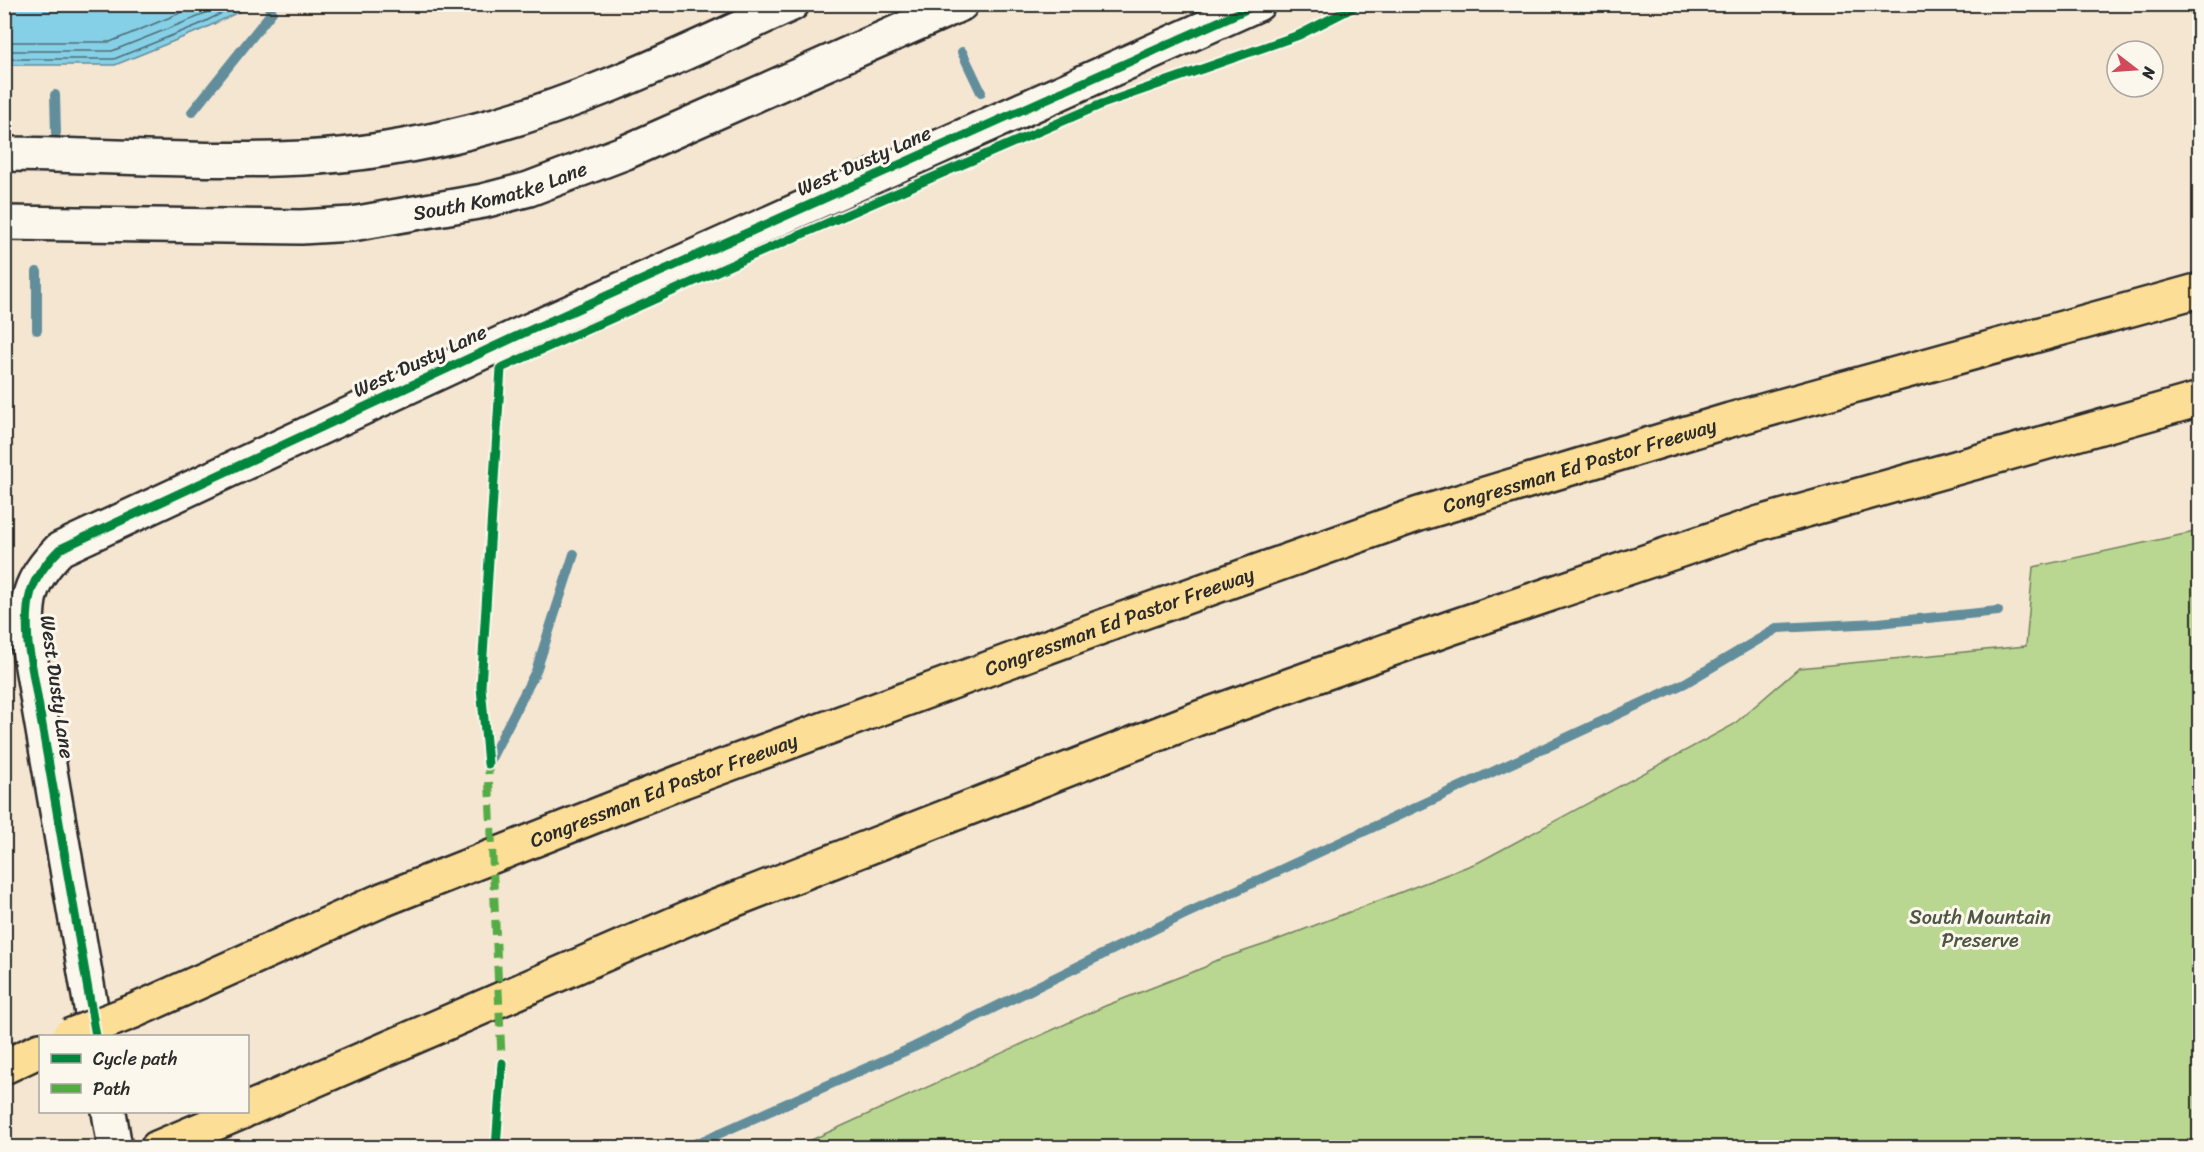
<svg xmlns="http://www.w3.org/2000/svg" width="2204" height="1152" font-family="Sriracha,sans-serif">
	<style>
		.green { fill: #b9d790; stroke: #72815e; stroke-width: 1.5 }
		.water { fill: #86d0e7; stroke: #628e9c; stroke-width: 1.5 }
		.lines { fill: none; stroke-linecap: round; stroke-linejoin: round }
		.shore { stroke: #4f6d76; stroke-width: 1.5 }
		.stream { stroke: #628e9c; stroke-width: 10 }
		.minor-casing { stroke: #2b2b2b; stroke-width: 38 }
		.highway-casing { stroke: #2b2b2b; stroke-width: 38 }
		.minor { stroke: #fbf7ec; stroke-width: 33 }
		.highway { stroke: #fdde96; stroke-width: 33 }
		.highway-bridge-casing { stroke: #2b2b2b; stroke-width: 38; stroke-linecap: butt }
		.highway-bridge { stroke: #fdde96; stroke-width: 33 }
		.quiet { stroke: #54ab44; stroke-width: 8; stroke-dasharray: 15 8; stroke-linecap: butt }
		.cycleway-casing { stroke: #fbf7ec; stroke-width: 13 }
		.cycleway { stroke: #00873e; stroke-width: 9 }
		.labels { text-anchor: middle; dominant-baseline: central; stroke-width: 6; stroke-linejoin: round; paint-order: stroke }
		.street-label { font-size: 20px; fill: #2b2b2b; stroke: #fbf7ec }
		.park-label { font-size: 20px; fill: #4e5644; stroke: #fbf7ec }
	</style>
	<rect width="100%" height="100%" fill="#f5e6d2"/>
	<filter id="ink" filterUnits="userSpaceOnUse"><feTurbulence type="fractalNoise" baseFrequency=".0167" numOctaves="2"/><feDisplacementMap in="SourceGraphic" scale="12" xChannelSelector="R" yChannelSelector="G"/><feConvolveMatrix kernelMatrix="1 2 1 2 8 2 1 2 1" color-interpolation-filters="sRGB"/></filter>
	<g filter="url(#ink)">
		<!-- green -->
		<path class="green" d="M2199 531V1147H796L1105 1006 1205 967 1212 962 1269 943 1479 862 1733 725 1799 668 2026 646 2033 567Z"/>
		<!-- water -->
		<path class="water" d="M4 5 5 4 253 5 201 30 115 65H5Z"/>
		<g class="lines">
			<!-- shore -->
			<g class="shore">
				<path d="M4 42H110L202 4"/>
				<path d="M4 51H112L195 18 223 4"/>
				<path d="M4 59H114L198 25 240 4"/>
			</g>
			<!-- stream -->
			<g class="stream">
				<path d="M962 52 981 92"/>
				<path d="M55 95 56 133"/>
				<path d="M192 112 272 12 267 4"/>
				<path d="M37 272V330"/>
				<path d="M488 764 536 671 574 554"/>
				<path d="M496 1148 502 1063"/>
				<path d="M682 1148 700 1142 914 1047 1183 915 1685 683 1778 628 1878 623 1998 611"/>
			</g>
			<!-- minor casing -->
			<g class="minor-casing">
				<g id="minor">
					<path d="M4 154C104 155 204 163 303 158 360 155 418 145 473 131 584 103 688 51 792 4"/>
					<path id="s1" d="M4 223 301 227 352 224 483 201 529 189 626 152 961 4"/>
					<path d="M96 1036 28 644C25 600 28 581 60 549L517 336 1258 4"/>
					<path d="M109 1112 115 1148"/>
				</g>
			</g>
			<!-- highway casing -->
			<g class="highway-casing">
				<g id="highway">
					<path id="s2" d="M134 1011 382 900 683 781 1115 622 1419 514 1730 420 2200 290"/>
					<path d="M4 1067 40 1050"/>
					<path d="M248 1109 695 915 1199 718 1450 628 1760 523 2200 399"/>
					<path d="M157 1148 242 1112"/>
				</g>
			</g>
			<!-- minor -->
			<use href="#minor" class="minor"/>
			<!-- highway -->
			<use href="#highway" class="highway"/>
			<!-- highway-bridge casing -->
			<g class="highway-bridge-casing">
				<path id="highway-bridge" d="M69 1036 134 1011"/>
			</g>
			<!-- highway-bridge -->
			<use href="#highway-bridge" class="highway-bridge"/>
			<!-- quiet -->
			<path class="quiet" d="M488 759 502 1068"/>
			<!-- cycleway casing -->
			<g class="cycleway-casing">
				<g id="cycleway">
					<path d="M488 764 481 687 501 368 742 260 1102 104 1299 35 1360 4"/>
					<path d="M96 1036 28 644C25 600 28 581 60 549L517 336 1258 4"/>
					<path d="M496 1148 502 1063"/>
				</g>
			</g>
			<!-- cycleway -->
			<use href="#cycleway" class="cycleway"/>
		</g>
	</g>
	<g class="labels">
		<!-- street labels -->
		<g class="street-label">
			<text transform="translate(864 161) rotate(-24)">West Dusty Lane</text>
			<text stroke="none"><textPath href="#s1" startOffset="500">South Komatke Lane</textPath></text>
			<text transform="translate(420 361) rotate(-25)">West Dusty Lane</text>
			<text stroke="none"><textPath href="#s2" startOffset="1546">Congressman Ed Pastor Freeway</textPath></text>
			<text stroke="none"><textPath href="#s2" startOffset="1060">Congressman Ed Pastor Freeway</textPath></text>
			<text transform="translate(57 687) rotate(82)">West Dusty Lane</text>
			<text stroke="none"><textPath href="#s2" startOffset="574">Congressman Ed Pastor Freeway</textPath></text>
		</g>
		<!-- park labels -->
		<g class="park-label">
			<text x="1980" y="917">South Mountain<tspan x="1980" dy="23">Preserve</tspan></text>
		</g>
	</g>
	<!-- margin -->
	<rect width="2204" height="1152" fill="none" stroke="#fbf7ec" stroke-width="24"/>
	<rect x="12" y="12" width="2180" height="1128" fill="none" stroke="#2b2b2b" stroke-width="2" filter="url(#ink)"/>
	<!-- legend -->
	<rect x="39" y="1035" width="210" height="78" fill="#fbf7ec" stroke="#a8a59f" stroke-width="1.5"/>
	<rect x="51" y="1054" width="30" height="9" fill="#00873e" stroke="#a8a59f" stroke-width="1.5"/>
	<text x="93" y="1065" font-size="18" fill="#2b2b2b">Cycle path</text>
	<rect x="51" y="1084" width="30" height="9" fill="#54ab44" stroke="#a8a59f" stroke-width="1.5"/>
	<text x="93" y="1095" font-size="18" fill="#2b2b2b">Path</text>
	<!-- north arrow -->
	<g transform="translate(2135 69) rotate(107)"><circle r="28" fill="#fbf7ec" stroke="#a8a59f" stroke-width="1.5"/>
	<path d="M0-4.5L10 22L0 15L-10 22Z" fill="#d1495b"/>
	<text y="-9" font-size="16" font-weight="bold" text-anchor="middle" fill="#2b2b2b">N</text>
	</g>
</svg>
